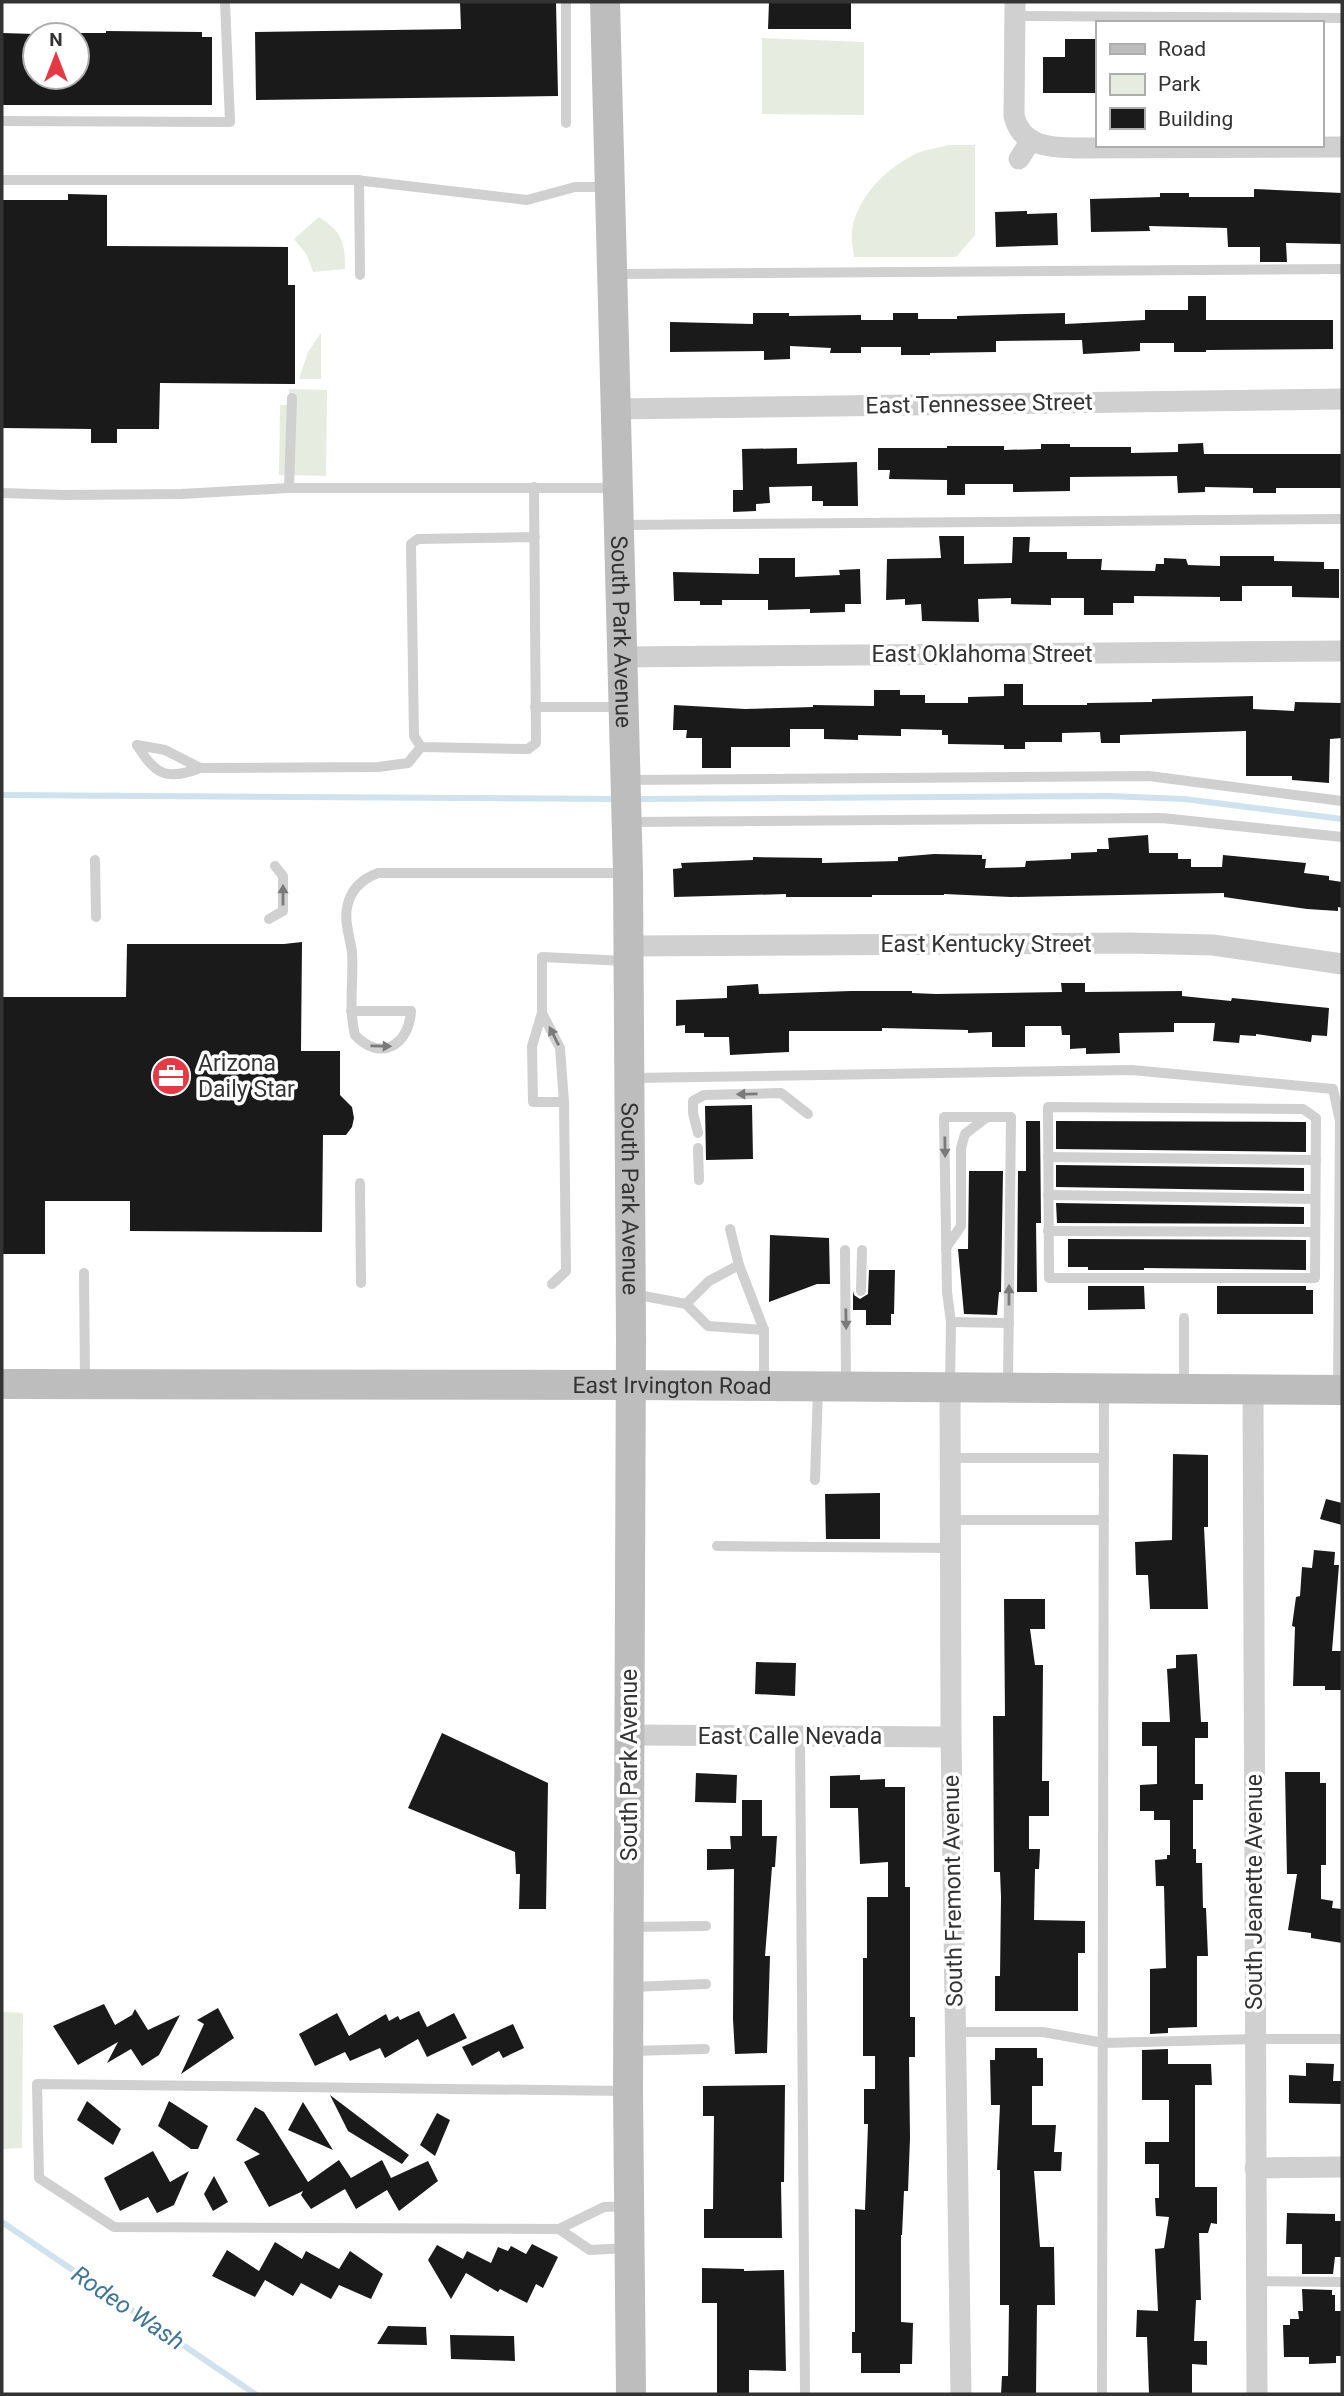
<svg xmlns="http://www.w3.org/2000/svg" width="1344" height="2396" font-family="Roboto,sans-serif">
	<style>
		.green { fill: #e6ecdf }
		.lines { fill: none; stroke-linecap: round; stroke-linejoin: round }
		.stream { stroke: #cfe2ee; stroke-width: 6 }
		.building { fill: #1a1a1a }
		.lane { stroke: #d0d0d0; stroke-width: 10 }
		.street { stroke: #d0d0d0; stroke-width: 21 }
		.secondary { stroke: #bdbdbd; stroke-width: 30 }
		.oneway { fill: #7a7a7a }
		.labels { text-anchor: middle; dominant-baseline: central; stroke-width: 7; stroke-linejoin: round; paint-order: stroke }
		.street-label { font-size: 23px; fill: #333; stroke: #fff }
		.poi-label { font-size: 23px; fill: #333; stroke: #fff; text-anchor: start }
		.water-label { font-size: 24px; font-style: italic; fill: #3f7597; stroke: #fff }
	</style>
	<rect width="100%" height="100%" fill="#fff"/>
	<!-- green -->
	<g class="green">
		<path d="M762 38 864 42V115L762 114Z"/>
		<path d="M949 145H975V235L956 257H854C853 248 851 238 852 230 858 195 887 168 917 153 927 149 939 148 949 145Z"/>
		<path d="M319 217C342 232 345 241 345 269L313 272 307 255 294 239Z"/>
		<path d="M321 333V379H299L308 352Z"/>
		<path d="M289 389 327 390 326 476 279 475 280 405H289Z"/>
		<path d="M2 2012 23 2013 22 2148 2 2149Z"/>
	</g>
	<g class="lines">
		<!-- stream -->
		<g class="stream">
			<path d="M2 795 617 799"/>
			<path d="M635 799 1108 796 1184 799 1342 819"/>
			<path d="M2 2222 255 2394"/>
		</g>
	</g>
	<!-- building -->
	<g class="building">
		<path d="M460 2H556L558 96 256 100 255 32 461 29Z"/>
		<path d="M769 2H851V29H768Z"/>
		<path d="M106 31 202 32V37H212V105H2V33L35 34V77H77V33H106Z"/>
		<path d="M1065 39H1097V93H1043V57H1065Z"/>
		<path d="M1254 189 1342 193V244L1286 243 1287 262H1260V247H1228L1227 228 1149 226 1150 231 1091 232 1090 199 1160 197V193H1189V197H1254Z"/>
		<path d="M68 194 107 195V246L288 247V285H295V384L160 383 159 429H117V443H91V429L2 428V200H68Z"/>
		<path d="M1027 211V214L1057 213 1058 245 996 247 995 212Z"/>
		<path d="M1188 296H1206V320H1333V349L1206 350V352H1174V343H1140V351L1083 354 1082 340 996 341V352L930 353V355H901V347H861V353H830L831 348 790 346V359L764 360V351L670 352V322L753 324V313H789V316L861 315V320H893V313H918V319H957V316L1065 313V324L1145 320V310H1188Z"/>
		<path d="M1203 443 1204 454H1342V488H1276V493H1253V488L1205 487V492L1178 493 1177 476 1070 477V491L1013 492V484H965V495H947V480L889 479 890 470H878V448H947V446H1004V450L1041 449V444H1070V447H1131V453L1178 452V444Z"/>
		<path d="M797 448V464L857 462 858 506H823V501H812V486L769 487 770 503 756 504V511L733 512V490H743L742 449Z"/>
		<path d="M939 536H964V564L1012 563 1013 537H1030L1029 552H1067V559H1102L1101 570 1155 571 1156 564H1164V558L1186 559 1188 565 1220 566V556H1274V561L1324 562V569H1339V598L1292 597V586H1242V601H1220V597L1134 596V603H1113V615H1084V598H1051V605L1011 604V598L978 599 979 622 922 621 921 604 905 605V599L886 600 887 559 941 558Z"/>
		<path d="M759 558H795V577L840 575 839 570 860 569 861 604H845V612L810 613V609L768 610V600H722V605H700V601H674L673 572 759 574Z"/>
		<path d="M1004 684H1023V705H1087V703L1152 702V699L1253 696V709L1294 711 1295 702 1342 703V738L1330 739 1329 783 1292 780V776H1246V731L1120 735V743H1101L1100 732 1062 733V742H1025V749H1004V745L948 744V735H942V730L901 729V736L858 735V740L824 739V729H790V747H731V768H702V738H686L687 730H673L674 705 745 709 813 707V705L874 706V690H900V695H925V703H968V697L1004 696Z"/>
		<path d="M1148 835 1149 853H1178V859H1191V867H1222L1223 855 1306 863 1304 873 1329 876V880L1342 882V908L1338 907V911L1307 909 1224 897V893L1011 897 944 894V895H872V897H786V894L674 897 673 869 682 868 681 863 753 860V857L822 858V863L898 861V857L934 854 982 855V859H986L985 868 1025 867 1026 861 1071 859V853L1097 852V849H1109L1108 838Z"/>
		<path d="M302 942 301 1051H340V1095L352 1107 354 1118 352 1127 346 1135H323L322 1232 130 1231V1201H45V1254H2V997H126L127 944H284Z"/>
		<path d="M1061 983H1085V992L1182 991V996L1231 1001 1232 998 1329 1008 1327 1036 1312 1035 1311 1042 1256 1034V1036L1240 1035 1239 1043 1213 1041 1215 1023H1174V1032L1119 1033 1120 1053 1086 1054V1048L1070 1049V1035H1062L1061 1026H1025V1047H992V1032L968 1033V1030L882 1028V1031H789V1052L730 1055 729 1037H704V1033H685V1025L676 1026V1000L727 998V986L758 984 759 994 851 991H912V993L936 994 1062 992Z"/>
		<path d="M752 1105 753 1159 706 1160 705 1106Z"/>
		<path d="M1026 1121H1040L1041 1223H1036L1037 1292H1017L1018 1171H1026Z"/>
		<path d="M1056 1121 1306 1122V1152L1056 1149Z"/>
		<path d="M1056 1165 1304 1168V1191L1056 1187Z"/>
		<path d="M969 1171H1003L1001 1292H999L997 1315 964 1314 958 1249H968Z"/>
		<path d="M1056 1203 1304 1207V1224L1057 1223Z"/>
		<path d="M770 1235 829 1238 830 1284H817L769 1302Z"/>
		<path d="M1068 1239 1306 1240V1270L1144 1268V1270H1088V1267H1068Z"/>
		<path d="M869 1270H895L894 1314H891V1325H866V1310H853V1291L854 1295 860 1299 868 1294Z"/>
		<path d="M1088 1286H1144L1145 1309 1088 1310Z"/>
		<path d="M1217 1286H1306V1290H1313V1314H1217Z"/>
		<path d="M1173 1454 1208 1455V1527H1204L1208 1609H1150L1148 1575H1136L1135 1542 1172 1540Z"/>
		<path d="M880 1493V1539H826L825 1494Z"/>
		<path d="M1326 1499 1342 1503V1525L1320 1519Z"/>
		<path d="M1314 1550 1335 1552 1334 1565H1339L1332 1651H1342V1690H1325V1686H1293L1295 1627 1292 1626 1296 1597 1300 1596 1302 1567 1312 1568Z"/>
		<path d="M1004 1599H1045V1629H1030L1035 1665H1043L1042 1781H1049V1816H1029V1849H1040L1039 1869H1035L1034 1920 1085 1921V1953H1078V2011H995V1976H1000L1001 1897 1000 1872H994L993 1716H1005Z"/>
		<path d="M1197 1654 1201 1722H1208V1738H1195V1784H1203V1800H1193V1849H1196V1863H1202L1203 1908H1206L1208 1956H1197V2027L1168 2028V2033L1150 2034V1969L1166 1968 1164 1886H1156L1155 1860 1167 1859V1855H1170V1820H1154V1811H1140V1785L1157 1784V1746H1142V1722H1170L1167 1669 1176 1668V1655Z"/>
		<path d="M756 1662 796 1663 795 1696 755 1694Z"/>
		<path d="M442 1733 548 1783 546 1909H519L520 1874H516L515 1852 408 1808Z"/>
		<path d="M1285 1772H1320V1783H1326V1865H1321V1899L1333 1901 1332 1908 1342 1909V1943L1311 1938V1933L1288 1930 1297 1874H1287Z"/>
		<path d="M696 1773 737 1775 736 1803 695 1802Z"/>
		<path d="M860 1775V1780L885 1779V1787H905V1887H910V2017H915V2057H909L910 2138 908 2191H904L902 2235H901V2322L913 2323 912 2364H900V2373H861V2353H852V2332H855V2209L865 2210 868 2124H864V2089H875V2056H863V1958H867V1897H888V1862L860 1864 858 1808H830V1776Z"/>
		<path d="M742 1800H762V1836H777L775 1867H772L765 1956H770L767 2053 735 2054 733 2019 734 1869 707 1870V1849H731L730 1836H742Z"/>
		<path d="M104 2004 115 2025 132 2015 135 2009 148 2030 180 2015 159 2055 142 2066 131 2049 107 2063 118 2042 78 2065 53 2026Z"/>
		<path d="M218 2008 234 2038 181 2074 204 2024 197 2020Z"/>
		<path d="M419 2011 427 2027 454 2013 467 2038 427 2057 418 2039 385 2058 380 2048 350 2061 345 2052 315 2066 299 2034 337 2013 349 2036 386 2014 389 2021 398 2016 400 2020Z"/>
		<path d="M513 2024 524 2048 503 2058 499 2051 472 2066 462 2047Z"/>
		<path d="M995 2048H1037V2058H1043V2086H1032V2125H1056L1054 2152H1062L1061 2171H1034L1040 2247H1054L1055 2305H1037L1036 2394H1001L1002 2376H1008L1009 2305H1000V2170H997L1000 2105H991L990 2060H995Z"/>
		<path d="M1168 2049V2064H1211L1212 2085H1195V2187H1217V2224L1211 2223 1208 2233H1199L1201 2300H1196L1194 2341H1207V2365L1192 2364V2394H1149L1147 2337H1136L1137 2310 1158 2311 1155 2249 1164 2248 1169 2217 1156 2216 1155 2198H1159V2164H1145V2142H1169V2100H1142V2050Z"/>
		<path d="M1306 2063 1334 2064 1333 2081H1342V2104L1289 2103V2075L1306 2076Z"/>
		<path d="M785 2085 784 2182H781L782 2238H704V2209H713L714 2116H703V2086Z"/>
		<path d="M330 2095 409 2155 402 2164 348 2131Z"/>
		<path d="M87 2101 121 2129 113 2145 77 2120Z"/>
		<path d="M169 2101 208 2126 198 2149H191L158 2126Z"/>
		<path d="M303 2102 333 2150 288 2130Z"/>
		<path d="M255 2107 264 2112 308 2182 339 2160 351 2178 382 2160 391 2178 428 2161 438 2181 399 2211 387 2190 356 2209 345 2189 311 2209 301 2195 303 2191 269 2207 244 2162 260 2154 236 2140Z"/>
		<path d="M437 2113 450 2120 435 2156 420 2145Z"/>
		<path d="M153 2151 170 2182 189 2171 174 2205 157 2213 148 2197 120 2211 104 2178Z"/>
		<path d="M214 2176 228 2202 213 2211 204 2194Z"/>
		<path d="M1287 2213 1335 2214V2221H1342V2257H1335L1333 2274H1302V2244H1286Z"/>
		<path d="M275 2242 302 2259 306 2251 339 2269 350 2251 383 2274 371 2299 339 2285 331 2299 301 2283 293 2296 265 2280 255 2297 212 2276 227 2250 259 2271Z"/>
		<path d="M532 2244 558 2257 543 2288 536 2284 527 2303 500 2289 498 2292 466 2273 451 2299 428 2260 437 2245 463 2259 467 2251 491 2263 498 2247 508 2251 511 2246 526 2254Z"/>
		<path d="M702 2268 744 2269V2271L784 2270 786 2371 749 2370V2394H717V2303H702Z"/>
		<path d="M1302 2289 1332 2290V2295H1335V2311H1342V2356H1336V2363L1309 2364V2357H1284L1283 2325H1290V2319H1299L1298 2311H1303Z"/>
		<path d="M388 2326 426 2327 427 2345 377 2344Z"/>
		<path d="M450 2335 514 2336 515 2361 451 2359Z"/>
	</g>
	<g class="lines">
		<!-- lane -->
		<g class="lane">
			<path d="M566 2V123"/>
			<path d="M1015 16 1342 18"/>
			<path d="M2 121 230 122 225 2"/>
			<path d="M2 180H356L527 200 575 187H608"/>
			<path d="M359 180 360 275"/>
			<path d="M614 274 1342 269"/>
			<path d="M534 487 536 743 528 749 421 747 414 736 411 544 418 539 535 537"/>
			<path d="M289 488 292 398"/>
			<path d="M2 493 64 495 181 494 289 488H615"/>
			<path d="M621 525 1342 519"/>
			<path d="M535 707H620"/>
			<path d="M137 745 165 750 200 768 378 767 408 763 421 747"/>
			<path d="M137 745C155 775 167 781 200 768"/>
			<path d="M628 780 1149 776 1342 801"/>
			<path d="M629 822 1162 818 1342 837"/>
			<path d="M95 860 96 917"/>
			<path d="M269 919 283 911V876L275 866"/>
			<path d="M351 1011H411C409 1046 380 1062 355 1035 348 1007 354 980 352 952 350 938 344 921 347 908 350 890 362 879 378 873H625"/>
			<path d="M542 1013V957L626 961"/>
			<path d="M632 1078 1132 1070 1333 1089 1340 1121 1338 1390"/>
			<path d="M1048 1107 1303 1109 1316 1118 1315 1278H1049Z"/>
			<path d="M698 1133 693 1113V1101L704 1095 781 1093 808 1114"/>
			<path d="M698 1148 699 1180"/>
			<path d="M1048 1157 1316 1160"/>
			<path d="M360 1183 361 1283"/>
			<path d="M1048 1195 1315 1199"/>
			<path d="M730 1229 739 1265 764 1330"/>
			<path d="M1048 1231 1315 1232"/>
			<path d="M946 1248 961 1226V1148L965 1134 987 1117"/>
			<path d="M845 1250 846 1384"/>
			<path d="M84 1273 85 1381"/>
			<path d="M552 1284 566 1271 564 1102H533L532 1046 542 1013 560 1048 564 1102"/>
			<path d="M861 1291 862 1250"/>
			<path d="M633 1294 686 1304 708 1326 764 1330V1385"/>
			<path d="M686 1304 709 1281 739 1265"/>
			<path d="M1184 1318V1386"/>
			<path d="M951 1322 1009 1323"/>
			<path d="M950 1384 951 1322 947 1292 944 1117H1011L1008 1385"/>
			<path d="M951 1458H1104"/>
			<path d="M815 1480 818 1388"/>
			<path d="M951 1520H1104"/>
			<path d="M717 1546 951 1548"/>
			<path d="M800 1736 805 2394"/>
			<path d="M632 1927 706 1926"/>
			<path d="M631 1987 706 1984"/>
			<path d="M956 2032H1043L1104 2043 1255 2039H1342"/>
			<path d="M631 2051 705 2049"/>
			<path d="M627 2206 604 2207 559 2229 590 2250 628 2248"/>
			<path d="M559 2229 114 2227 39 2178 37 2084 625 2091"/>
			<path d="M1256 2281 1342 2282"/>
			<path d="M1102 2394 1104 1389"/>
		</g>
		<!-- street -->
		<g class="street">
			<path d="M1015 2 1014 116C1021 146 1050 148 1076 148L1342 147"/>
			<path d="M1019 159 1031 140"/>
			<path d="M616 409 1342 399"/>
			<path d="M621 657 1342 651"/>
			<path d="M629 946 1129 943 1213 945 1342 964"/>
			<path d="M950 1387 951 1737 961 2394"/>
			<path d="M1253 1390 1257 2394"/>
			<path d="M629 1735 951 1737"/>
			<path d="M1255 2168 1342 2167"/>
		</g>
		<!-- secondary -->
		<g class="secondary">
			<path id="s1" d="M605 2 628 873 631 1337 628 2091 631 2394"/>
			<path id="s2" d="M2 1384 631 1385 1342 1390"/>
		</g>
	</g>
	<!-- one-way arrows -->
	<defs><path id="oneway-solid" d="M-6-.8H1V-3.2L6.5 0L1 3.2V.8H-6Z" transform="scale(1.75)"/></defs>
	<g class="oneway">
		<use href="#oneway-solid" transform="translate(283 895) rotate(-90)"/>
		<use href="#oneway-solid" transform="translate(554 1036) rotate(-117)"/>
		<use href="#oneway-solid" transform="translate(381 1046) rotate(1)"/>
		<use href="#oneway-solid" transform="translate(747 1094) rotate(179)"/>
		<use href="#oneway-solid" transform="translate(945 1147) rotate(89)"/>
		<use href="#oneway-solid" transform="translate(1009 1295) rotate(-90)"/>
		<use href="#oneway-solid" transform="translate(846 1319) rotate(89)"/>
	</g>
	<!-- icons -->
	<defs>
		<g id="office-disc" transform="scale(2.0125)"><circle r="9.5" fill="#e63946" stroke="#fff"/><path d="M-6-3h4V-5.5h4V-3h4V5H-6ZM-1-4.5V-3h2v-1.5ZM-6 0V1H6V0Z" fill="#fff"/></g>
	</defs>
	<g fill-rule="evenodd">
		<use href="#office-disc" x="171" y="1076"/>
	</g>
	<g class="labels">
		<!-- street labels -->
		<g class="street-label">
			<text transform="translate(979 404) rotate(-1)">East Tennessee Street</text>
			<text stroke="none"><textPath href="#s1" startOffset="630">South Park Avenue</textPath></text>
			<text x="982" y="654">East Oklahoma Street</text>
			<text x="986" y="944">East Kentucky Street</text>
			<text stroke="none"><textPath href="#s1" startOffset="1197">South Park Avenue</textPath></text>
			<text stroke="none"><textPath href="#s2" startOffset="670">East Irvington Road</textPath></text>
			<text x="790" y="1736">East Calle Nevada</text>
			<text transform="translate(629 1765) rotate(-90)">South Park Avenue</text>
			<text transform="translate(953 1891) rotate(-91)">South Fremont Avenue</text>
			<text transform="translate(1254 1892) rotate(-90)">South Jeanette Avenue</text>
		</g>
		<!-- poi labels -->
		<g class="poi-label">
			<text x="198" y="1063">Arizona<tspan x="198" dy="26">Daily Star</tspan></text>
		</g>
		<!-- water labels -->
		<g class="water-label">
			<text transform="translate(128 2308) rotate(34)">Rodeo Wash</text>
		</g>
	</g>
	<!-- border -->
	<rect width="1344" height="2396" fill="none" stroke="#333333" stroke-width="7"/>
	<!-- legend -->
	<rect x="1096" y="21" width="228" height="126" fill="#ffffff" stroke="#adadad" stroke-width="2"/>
	<rect x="1110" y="44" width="35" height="10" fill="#bdbdbd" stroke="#adadad" stroke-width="2"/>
	<text x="1158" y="56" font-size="21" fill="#333333">Road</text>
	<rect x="1110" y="74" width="35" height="21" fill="#e6ecdf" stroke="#adadad" stroke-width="2"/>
	<text x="1158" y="91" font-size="21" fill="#333333">Park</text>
	<rect x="1110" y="108" width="35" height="21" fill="#1a1a1a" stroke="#adadad" stroke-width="2"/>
	<text x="1158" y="126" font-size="21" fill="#333333">Building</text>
	<!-- north arrow -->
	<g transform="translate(56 56)"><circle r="33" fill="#ffffff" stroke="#adadad" stroke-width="2"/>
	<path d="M0-5L12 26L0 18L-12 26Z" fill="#e63946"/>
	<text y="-10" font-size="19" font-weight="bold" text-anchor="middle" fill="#333333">N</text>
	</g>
</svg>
